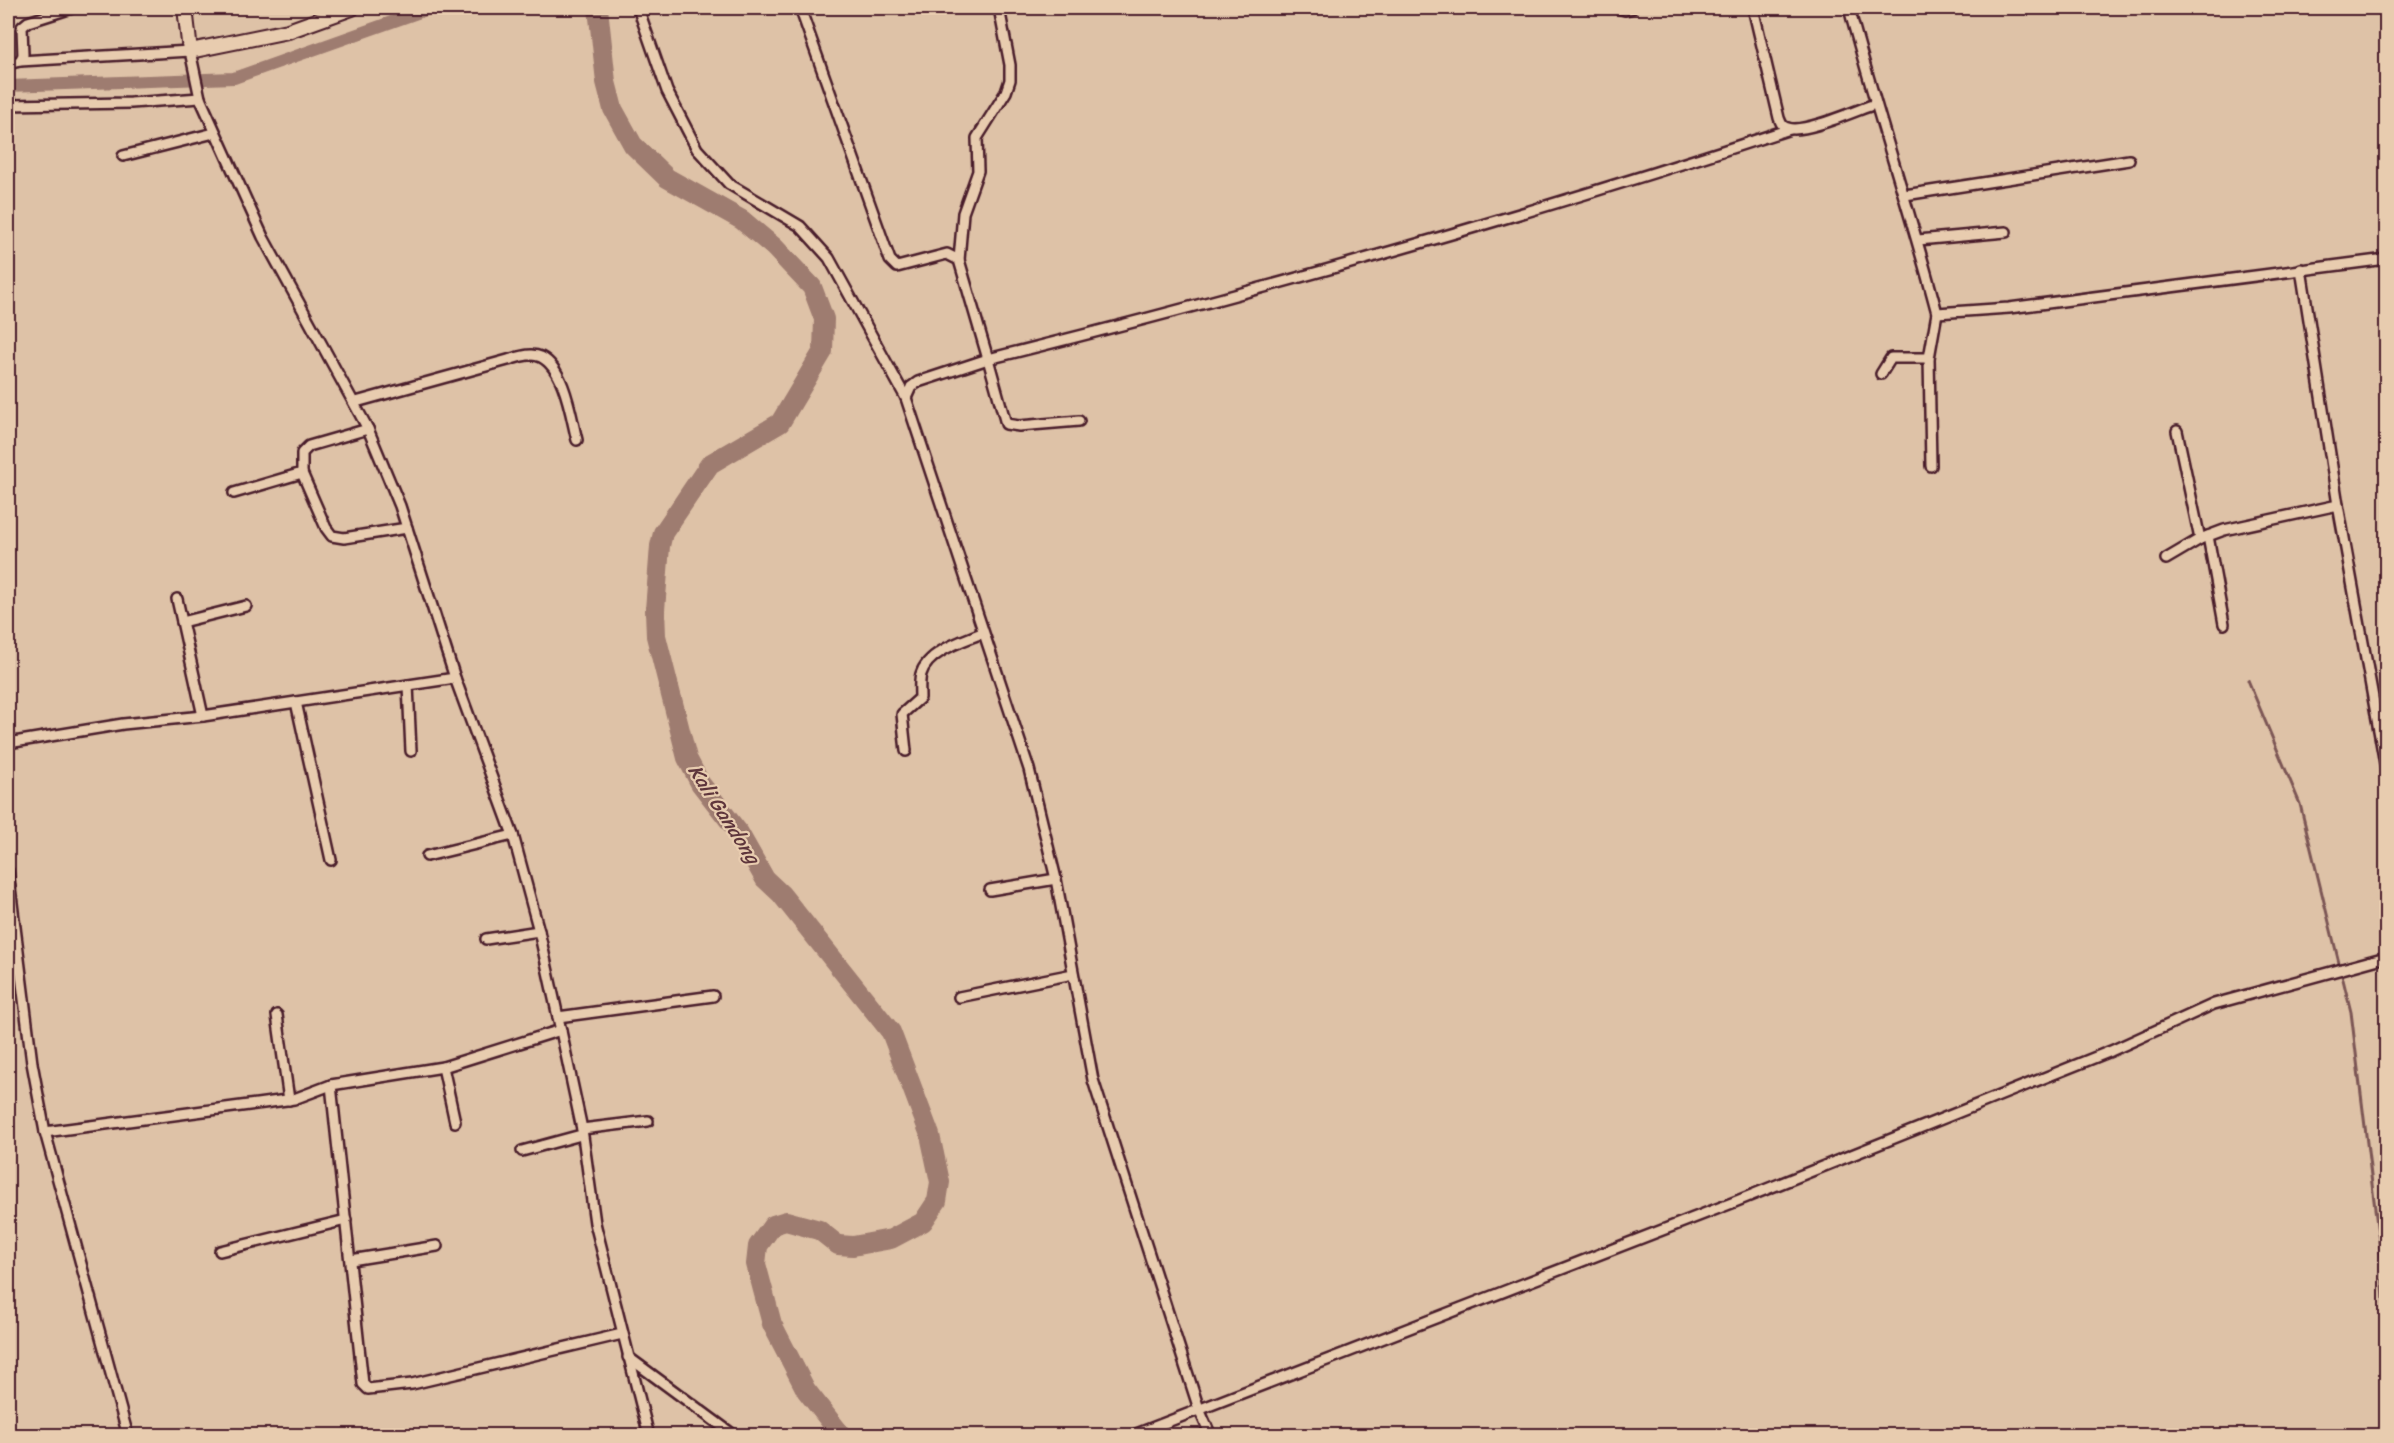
<svg xmlns="http://www.w3.org/2000/svg" width="2394" height="1443" font-family="Sriracha,sans-serif">
	<style>
		.lines { fill: none; stroke-linecap: round; stroke-linejoin: round }
		.stream { stroke: #7c5654; stroke-width: 3 }
		.canal { stroke: #9e7b70; stroke-width: 12 }
		.river { stroke: #9e7b70; stroke-width: 20 }
		.street-casing { stroke: #4a1f2b; stroke-width: 14 }
		.secondary-casing { stroke: #4a1f2b; stroke-width: 18 }
		.street { stroke: #e8ccaf; stroke-width: 9 }
		.secondary { stroke: #e8ccaf; stroke-width: 14 }
		.labels { text-anchor: middle; dominant-baseline: central; stroke-width: 4.5; stroke-linejoin: round; paint-order: stroke }
		.water-label { font-size: 20px; font-style: italic; fill: #5f363c; stroke: #e8ccaf }
	</style>
	<rect width="100%" height="100%" fill="#dec2a7"/>
	<filter id="ink" filterUnits="userSpaceOnUse"><feTurbulence type="fractalNoise" baseFrequency=".0167" numOctaves="2"/><feDisplacementMap in="SourceGraphic" scale="12" xChannelSelector="R" yChannelSelector="G"/><feConvolveMatrix kernelMatrix="1 2 1 2 8 2 1 2 1" color-interpolation-filters="sRGB"/></filter>
	<g filter="url(#ink)">
		<g class="lines">
			<!-- stream -->
			<path class="stream" d="M2248 680 2300 804 2351 1012 2382 1266 2386 1338"/>
			<!-- canal -->
			<path class="canal" d="M8 86 234 78 431 8"/>
			<!-- river -->
			<path class="river" d="M598 8 606 82 613 109 633 145 667 178 742 220 774 247 812 287 824 319 823 351 780 423 710 464 663 533 660 546 655 610 656 636 687 758 700 783 739 833 765 879 781 894 891 1032 930 1135 940 1182 937 1201 923 1222 891 1239 853 1246 838 1245 819 1230 786 1221 773 1225 758 1246 756 1264 772 1324 806 1390 842 1436"/>
			<!-- street casing -->
			<g class="street-casing">
				<g id="street">
					<path d="M638 8 667 91 697 149 729 184 800 226 829 258 906 398"/>
					<path d="M800 8 890 260 897 267 947 254 959 260 988 359 918 382 911 387 906 398 1029 769 1056 879 1093 1080 1199 1409 1211 1436"/>
					<path d="M1618 8 1625 10 1632 8"/>
					<path d="M1753 8 1779 118C1781 123 1782 127 1788 128 1804 134 1857 110 1875 104"/>
					<path d="M1849 8C1876 110 1910 210 1937 313L2009 308 2386 259"/>
					<path d="M20 61 190 51 200 98 263 237 368 429 400 506 455 678 513 835 539 931 558 1017 582 1129 595 1223 649 1436"/>
					<path d="M8 64 20 61 23 55 22 27 28 22 72 8"/>
					<path d="M8 105 131 103 200 98"/>
					<path d="M123 156 214 133"/>
					<path d="M1905 195 2129 160"/>
					<path d="M1918 240 2006 232"/>
					<path d="M959 260 963 213 978 171 977 138 1006 92 1010 80V65L999 8"/>
					<path d="M2301 269 2338 505 2386 769"/>
					<path d="M1881 374 1891 358H1929"/>
					<path d="M356 402 508 360C519 357 531 352 541 357 565 369 571 417 577 440"/>
					<path d="M1079 421 1019 426 1006 424 988 359C1258 292 1526 216 1790 129"/>
					<path d="M2177 431 2200 539"/>
					<path d="M1931 466 1929 358 1937 313"/>
					<path d="M302 473V453L309 446 368 429"/>
					<path d="M234 493 302 473 326 528 332 536 344 538 407 528"/>
					<path d="M2208 536 2224 624"/>
					<path d="M2166 559 2200 539 2224 530 2338 505"/>
					<path d="M177 599 203 716"/>
					<path d="M182 622 246 606"/>
					<path d="M408 685 411 751"/>
					<path d="M296 702 331 860"/>
					<path d="M8 743 123 724 203 716 455 678"/>
					<path d="M906 751 902 714 920 698C920 691 919 681 921 674 928 651 963 641 982 633"/>
					<path d="M427 856 513 835"/>
					<path d="M8 871 32 1063 45 1132 128 1436"/>
					<path d="M990 890 1056 879"/>
					<path d="M486 939 539 931"/>
					<path d="M959 997 1073 974"/>
					<path d="M277 1015 289 1100"/>
					<path d="M558 1017 713 996"/>
					<path d="M443 1067 455 1122"/>
					<path d="M331 1085 363 1384 368 1389 412 1384 622 1334"/>
					<path d="M582 1129 648 1121"/>
					<path d="M45 1132 294 1099 331 1085 443 1067 561 1030"/>
					<path d="M522 1151 581 1135"/>
					<path d="M220 1251 346 1220"/>
					<path d="M351 1260 437 1246"/>
					<path d="M628 1357 735 1436"/>
					<path d="M1131 1436 1732 1203 2111 1051 2214 1004 2386 957"/>
				</g>
			</g>
			<!-- secondary casing -->
			<g class="secondary-casing">
				<path id="secondary" d="M185 8 190 51 288 31 352 8"/>
			</g>
			<!-- street -->
			<use href="#street" class="street"/>
			<!-- secondary -->
			<use href="#secondary" class="secondary"/>
		</g>
	</g>
	<g class="labels">
		<!-- water labels -->
		<g class="water-label">
			<text transform="translate(724 814) rotate(57)">Kali Gandong</text>
		</g>
	</g>
	<!-- margin -->
	<rect width="2394" height="1443" fill="none" stroke="#e8ccaf" stroke-width="30"/>
	<rect x="15" y="15" width="2364" height="1413" fill="none" stroke="#4a1f2b" stroke-width="2" filter="url(#ink)"/>
</svg>
